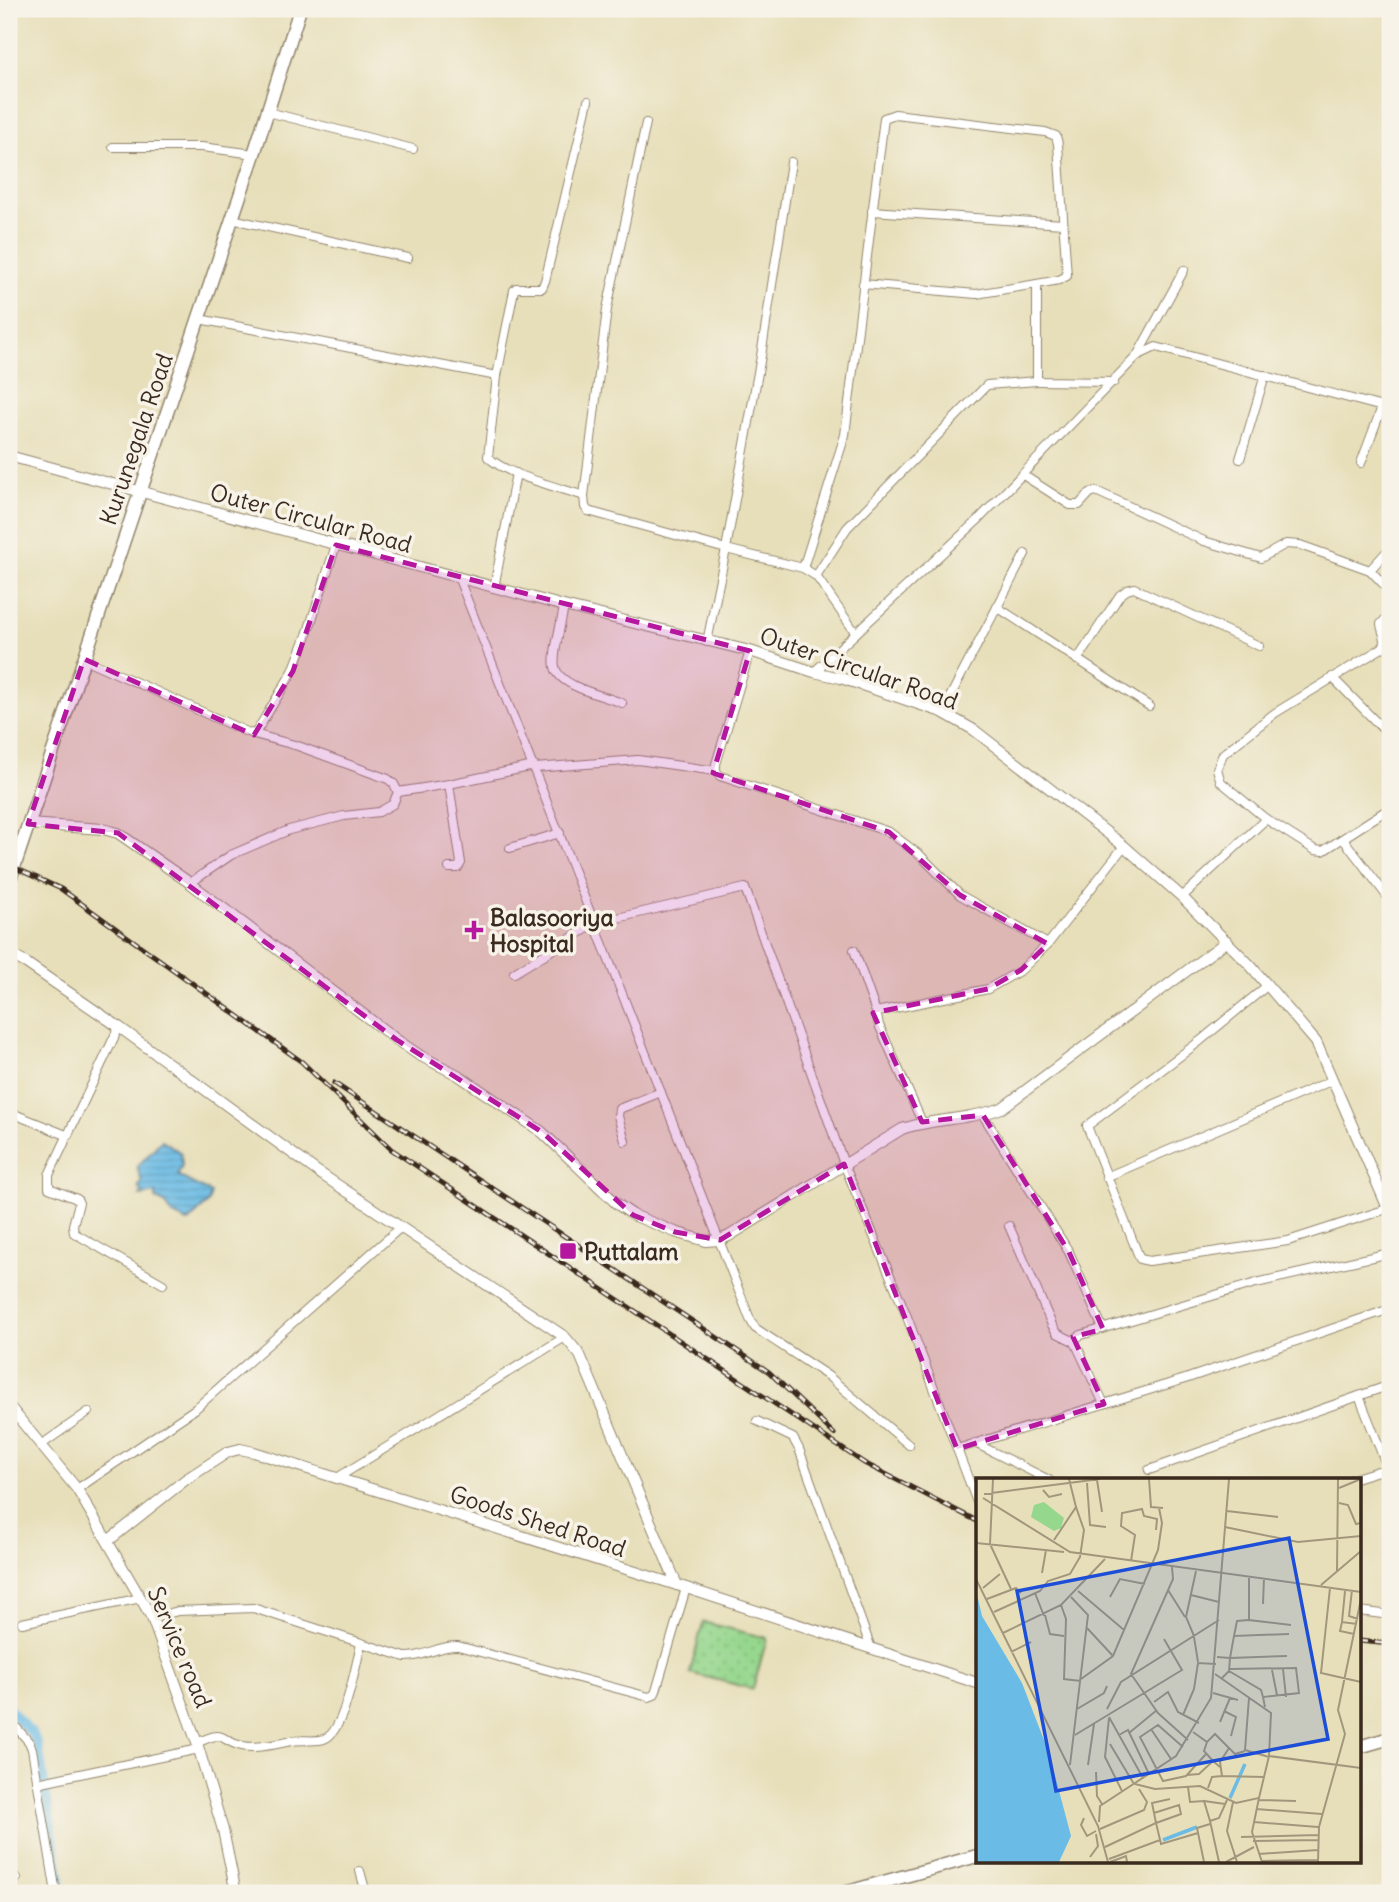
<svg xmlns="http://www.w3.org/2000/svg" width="1399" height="1902" font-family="Delius,sans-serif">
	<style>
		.park { fill: url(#park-dots); stroke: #688056; stroke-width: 2 }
		.water { fill: url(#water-rules); stroke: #527282; stroke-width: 2 }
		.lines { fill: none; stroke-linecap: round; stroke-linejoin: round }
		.canal { stroke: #6abbe5; stroke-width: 10 }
		.minor-casing { stroke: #91846c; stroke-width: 10 }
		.tertiary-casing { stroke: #91846c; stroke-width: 12 }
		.trunk-casing { stroke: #91846c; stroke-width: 15 }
		.minor { stroke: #fff; stroke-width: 8 }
		.tertiary { stroke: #fff; stroke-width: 10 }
		.trunk { stroke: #fff; stroke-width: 12 }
		.rail-casing { stroke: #3b2a1e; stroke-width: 5 }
		.rail { stroke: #f7f3e8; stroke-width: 2.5; stroke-dasharray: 8; stroke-linecap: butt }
		.marked { fill: #b5179e; fill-opacity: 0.2; stroke: #b5179e; stroke-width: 5; stroke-dasharray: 14 9; stroke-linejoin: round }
		.poi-dot { fill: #b5179e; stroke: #f7f3e8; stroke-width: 2.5 }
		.labels { text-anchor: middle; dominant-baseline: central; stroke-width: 7; stroke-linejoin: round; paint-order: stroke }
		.street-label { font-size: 23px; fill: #3b2a1e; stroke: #f7f3e8 }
		.poi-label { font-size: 23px; font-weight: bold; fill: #3b2a1e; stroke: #f7f3e8; text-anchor: start }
		.inset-river { fill: none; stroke: #6abbe5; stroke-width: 3.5 }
		.inset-road { fill: none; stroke: #a2977c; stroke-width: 2 }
		.view { fill: #1d4ed8; fill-opacity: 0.15; stroke: #1d4ed8; stroke-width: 3.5 }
		.inset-edge { fill: none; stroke: #3b2a1e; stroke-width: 3.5 }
	</style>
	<defs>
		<pattern id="park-dots" width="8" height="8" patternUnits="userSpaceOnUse" patternTransform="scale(1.75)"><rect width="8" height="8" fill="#96d78e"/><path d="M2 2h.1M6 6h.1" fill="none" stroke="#82b97a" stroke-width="1.8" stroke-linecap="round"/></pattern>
		<pattern id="water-rules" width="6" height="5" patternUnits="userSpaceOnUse" patternTransform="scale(1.75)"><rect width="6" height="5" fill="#6abbe5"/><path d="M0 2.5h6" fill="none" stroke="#5898b9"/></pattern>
	</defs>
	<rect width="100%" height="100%" fill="#f7f3e8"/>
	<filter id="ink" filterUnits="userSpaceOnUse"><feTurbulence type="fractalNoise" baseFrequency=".0143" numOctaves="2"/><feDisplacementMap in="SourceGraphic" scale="14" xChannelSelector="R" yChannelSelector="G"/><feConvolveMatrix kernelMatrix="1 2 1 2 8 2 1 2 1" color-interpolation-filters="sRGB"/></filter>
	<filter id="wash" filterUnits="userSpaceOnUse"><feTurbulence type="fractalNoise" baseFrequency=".00686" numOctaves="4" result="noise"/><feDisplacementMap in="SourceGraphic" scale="28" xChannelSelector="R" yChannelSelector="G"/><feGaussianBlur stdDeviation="1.57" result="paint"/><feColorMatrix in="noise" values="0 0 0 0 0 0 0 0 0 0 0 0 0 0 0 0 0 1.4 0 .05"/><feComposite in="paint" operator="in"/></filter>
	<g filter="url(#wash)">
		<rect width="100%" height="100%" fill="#e7dfba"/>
		<!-- park -->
		<path class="park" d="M703 1622 767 1638 753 1689 690 1673Z"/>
		<!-- water -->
		<path class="water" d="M162 1140 181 1153 182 1166 178 1174 180 1177 211 1193 208 1203 188 1222 173 1215 165 1203 156 1199V1193L140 1196 142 1191 138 1188 142 1182 137 1167Z"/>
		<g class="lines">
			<!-- canal -->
			<path class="canal" d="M9 1709 33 1735 38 1748 62 1893"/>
		</g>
	</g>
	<g filter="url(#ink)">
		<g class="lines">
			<!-- minor casing -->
			<g class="minor-casing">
				<g id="minor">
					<path d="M268 112 413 149"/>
					<path d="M113 147H202L254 154"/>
					<path d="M791 162 761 356 726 549 803 568 816 576 855 632"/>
					<path d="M872 211 1063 224"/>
					<path d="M232 219 408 258"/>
					<path d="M863 284 976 294 1037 284"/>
					<path d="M199 319 497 376 514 290 516 288H542L545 281 588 101"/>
					<path d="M1137 356 1184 270"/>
					<path d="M497 376 488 457C506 475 558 487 584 496L607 309 646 123"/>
					<path d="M1240 459 1265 375"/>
					<path d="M1361 463 1382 407"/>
					<path d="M1023 475 1070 505H1079L1090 493 1096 491 1204 541 1261 558 1286 544 1300 545 1370 570 1390 548"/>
					<path d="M584 496 585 507 588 511 726 549 707 642"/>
					<path d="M803 568 845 435 884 118 895 114 1045 132 1056 136 1058 144 1067 276 1059 280 1037 284V381L1114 382"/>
					<path d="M1370 570 1390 591"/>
					<path d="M816 576 847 528 987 385 1037 381"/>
					<path d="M459 579 750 1319 755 1328 828 1376 909 1445"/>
					<path d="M494 588 516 473"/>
					<path d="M564 606C562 622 552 654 555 667 559 687 605 696 622 703"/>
					<path d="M997 607 1149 706"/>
					<path d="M750 651 716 764V771L720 776 889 832 921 856 960 895 1048 944"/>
					<path d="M84 659 247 732 298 746 388 779 394 784 398 792 449 784 534 766"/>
					<path d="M1077 660 1120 595 1127 590 1134 588 1259 646"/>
					<path d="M814 672 979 519 1137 356 1156 347 1390 409"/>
					<path d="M1332 677 1390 736"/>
					<path d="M942 712 1025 554"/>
					<path d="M255 734 293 671 307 635 336 545"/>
					<path d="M535 768 638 760 716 771"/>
					<path d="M1266 819 1315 850 1323 851 1390 808"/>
					<path d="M1344 840 1390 900"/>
					<path d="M510 848 560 833"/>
					<path d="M449 868H458L461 863 449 784"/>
					<path d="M190 883 231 855 289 830 344 816 379 812 393 804 398 792"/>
					<path d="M1182 897 1266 819 1221 782 1217 769 1223 754 1275 713 1382 648C1389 640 1382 634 1381 624L1390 614"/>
					<path d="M854 950 876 1012"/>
					<path d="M514 973 596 923 745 888 844 1164 906 1314 977 1502"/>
					<path d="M1268 985 1200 1041 1087 1126 1140 1259 1149 1261 1288 1241 1390 1208"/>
					<path d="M119 1027 49 1175V1188L77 1199 79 1203 73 1225 74 1233 163 1284"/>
					<path d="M9 1112 66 1135"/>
					<path d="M983 1115 1069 1252 1103 1329"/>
					<path d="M922 1122 879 1025 876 1012 988 989 1021 970 1048 944 1124 846"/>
					<path d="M625 1141 618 1116 619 1109 661 1092"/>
					<path d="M1106 1177 1333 1080"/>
					<path d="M1009 1226 1052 1325 1057 1333 1075 1342"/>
					<path d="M1359 1396 1390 1474"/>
					<path d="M1104 1404 1075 1342 1076 1338 1081 1335 1256 1283 1390 1253"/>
					<path d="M757 1421 793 1438 799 1449 871 1648"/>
					<path d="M975 1443 1049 1480"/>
					<path d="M41 1445 88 1412"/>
					<path d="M957 1449 1185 1379 1390 1309"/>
					<path d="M1149 1470 1390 1385"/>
					<path d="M337 1478 565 1337"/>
					<path d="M1349 1480 1378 1471 1390 1478"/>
					<path d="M77 1489 195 1409 401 1227"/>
					<path d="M1359 1611 1390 1615"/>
					<path d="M152 1618 178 1611 253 1608 405 1657C424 1658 438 1645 458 1646L649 1697 654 1695 656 1691 686 1588"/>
					<path d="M22 1623 141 1598"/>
					<path d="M9 1719 29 1742 32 1749 56 1893"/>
					<path d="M197 1743C228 1728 218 1741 242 1746 257 1749 277 1744 291 1741 302 1739 315 1742 324 1739 344 1733 356 1664 361 1644"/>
					<path d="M37 1783 199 1749"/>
					<path d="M360 1871 366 1893"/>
					<path d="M9 1880 17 1878"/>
				</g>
			</g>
			<!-- tertiary casing -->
			<g class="tertiary-casing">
				<g id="tertiary">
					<path d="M9 456 564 606 750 651 814 672 841 678 942 712 974 730 1124 846 1182 897 1250 965 1316 1042 1390 1213"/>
					<path d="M28 824 103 829 118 833 190 883 397 1040 419 1055 458 1075 542 1132 617 1204 633 1215 675 1232 706 1241 720 1240 729 1236 902 1129C935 1118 970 1120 1002 1108L1227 941"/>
					<path d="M9 954 26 963 119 1027 318 1172 565 1337 580 1355 677 1585"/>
					<path d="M9 1406 77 1489 152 1618 197 1743 223 1830 236 1893"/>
					<path d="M108 1541 185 1480 228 1452 240 1449 254 1452 677 1585 977 1683"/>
				</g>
			</g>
			<!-- trunk casing -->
			<g class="trunk-casing">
				<g id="trunk">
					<path d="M9 882 254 154 300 9"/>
					<path d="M1359 1747 1390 1738"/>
					<path d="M844 1893 977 1856"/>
				</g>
			</g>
			<!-- minor -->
			<use href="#minor" class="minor"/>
			<!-- tertiary -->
			<use href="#tertiary" class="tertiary"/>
			<!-- trunk -->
			<use href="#trunk" class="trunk"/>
			<!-- rail casing -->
			<g class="rail-casing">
				<g id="rail">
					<path d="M9 865 61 889 302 1062 391 1149 864 1463 977 1521"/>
					<path d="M334 1083 769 1372 834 1434"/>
					<path d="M1359 1641 1390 1644"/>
				</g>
			</g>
			<!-- rail -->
			<use href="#rail" class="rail"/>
		</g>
	</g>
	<!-- marked area -->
	<path class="marked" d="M336 545 750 651 713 773 889 832 960 895 1048 944 1021 970 988 989 873 1013 922 1122 983 1115 1069 1252 1103 1329 1073 1337 1104 1404 957 1449 844 1164 720 1240 675 1232 633 1215 542 1132 397 1040 118 833 28 824 84 659 254 735 293 671Z"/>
	<!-- markers -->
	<g class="poi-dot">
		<path d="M470.5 919.5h7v7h7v7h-7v7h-7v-7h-7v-7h7z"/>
		<rect x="559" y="1242" width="18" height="18" rx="3.5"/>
	</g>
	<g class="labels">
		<!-- street labels -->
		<g class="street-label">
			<text transform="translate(136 439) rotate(-71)">Kurunegala Road</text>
			<text transform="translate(311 518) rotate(15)">Outer Circular Road</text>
			<text transform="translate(859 668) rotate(19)">Outer Circular Road</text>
			<text transform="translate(538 1521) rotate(18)">Goods Shed Road</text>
			<text transform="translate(180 1647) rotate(67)">Service road</text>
		</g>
		<!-- poi labels -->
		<g class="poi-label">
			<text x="490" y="917">Balasooriya<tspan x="490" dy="26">Hospital</tspan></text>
			<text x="584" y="1251">Puttalam</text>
		</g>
	</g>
	<!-- overview -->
	<g transform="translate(976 1478)">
		<rect width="385" height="385" fill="#e7dfba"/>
		<path d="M68 24 88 40 85 50 78 53 55 39 58 27Z" fill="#96d78e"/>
		<path d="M0 112 6 138 46 205 73 275 95 358 83 384H0Z" fill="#6abbe5"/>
		<path class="inset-river" d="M254 320 269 286M187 362 221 349"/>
		<path class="inset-road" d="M17 1 14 66 35 111M173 1 175 29 187 30M121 2 126 34M111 5 114 47 130 49M363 10 385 1M67 12 73 19 86 16M8 16 124 1M7 20 94 74 385 114M363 25 372 27 380 46 385 45M251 33 302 39M249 49 322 64 385 58M78 62 100 29 93 1M0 65 88 74M155 83 159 57 145 48 146 35 166 31 168 38 181 41 180 52M196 89 197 101 155 196 182 235 212 262M361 93 362 1M66 95 70 72M273 100V142L315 147M0 101 122 348 132 384M345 107 385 73M7 110 24 96M354 110 345 195 385 204M192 112 209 139M376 112 373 138 382 141M102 113 148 152M59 115 68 138M215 117 243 124M134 119 144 101 169 106M11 121 40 110 45 115M287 126 288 100M85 127 90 141 88 201 105 203M18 134 64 113 72 103 94 96 104 79 108 52 100 29M69 137 74 156 88 158M272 142 261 143 258 158 313 156M366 144 369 113M111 150 137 178M27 155 85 127 129 81M378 156 364 153 366 144 381 146M218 158 210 139 220 93M218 159 222 184M35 174 55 164M241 179 254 180 258 158M254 191 320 190 323 215 287 219 289 229M307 191 310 219M296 192 301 217M253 193 285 212 287 219M246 200 253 193 254 180 311 178M105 201 137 178 182 72 186 45 183 30M237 215 262 222M273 220 269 272 293 279M178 224 192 214 202 234 223 245M101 231 128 215 131 208M131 231 145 204 243 142M248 233 260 239 255 258M207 237 218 211 222 185 240 186M133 239 167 300M133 240 129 279 146 313M244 244 254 220M175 251 195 281M217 254 231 264 239 256 259 276 269 273M153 255 181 232M99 257 206 192 188 161M143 257 152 252 173 296M231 264 228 273 237 283M134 266 158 306M207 269 182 247 164 259 187 303 210 298 230 276M253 270 244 284 246 298 288 299M293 278 385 290M94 287 112 137 95 119M112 287 118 246M120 294 121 318 126 326M211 297 223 296 237 283 244 289M159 306 179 311 224 308 260 325 283 320 293 278 295 235 239 196M212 309 214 324 228 323M232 310 236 299 246 298M283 320 276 354 286 384M282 322 320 323M257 324 251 353 261 384M280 331 346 336M178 335 176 325 194 321M108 340 105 347 111 358 120 353M234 343 228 323 249 326M123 344 124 328 200 278 235 220 253 1M278 344 342 349M124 351 168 332 171 324 163 311M265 359 342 357M277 363 342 362M129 369 180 345 178 335 203 327 205 336 180 345 185 366 222 355M283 376 342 372M114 379 122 368 120 356M133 381 184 362M285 383 342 382M134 384 150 378 151 384M228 384 221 350 234 346M243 384 234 343 243 340 251 322M250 384 278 369M342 384 343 349 369 256 362 232 385 121"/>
		<path class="view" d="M313 60 352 261 80 313 41 113Z"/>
		<rect width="385" height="385" class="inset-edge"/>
	</g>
	<!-- margin -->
	<rect width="1399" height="1902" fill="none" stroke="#f7f3e8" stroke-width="35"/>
</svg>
